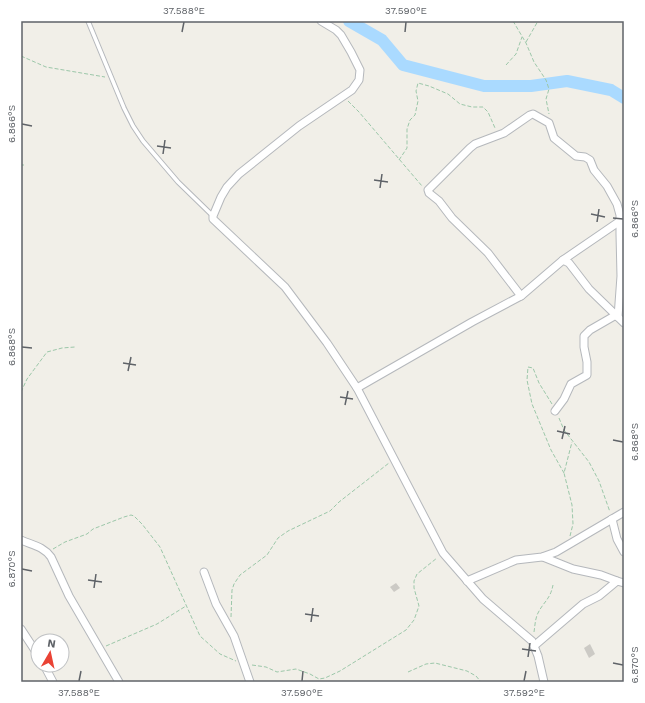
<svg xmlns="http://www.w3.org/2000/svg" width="645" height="703" font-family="'Work Sans',sans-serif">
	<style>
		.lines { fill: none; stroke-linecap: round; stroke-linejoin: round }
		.river { stroke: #aadaff; stroke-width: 12 }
		.building { fill: #cccac5 }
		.lane-casing { stroke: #b5b8bc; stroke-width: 5.5 }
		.street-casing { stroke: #b5b8bc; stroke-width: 9 }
		.path { stroke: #9cc7a9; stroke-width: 1; stroke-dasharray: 4 2; stroke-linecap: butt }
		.lane { stroke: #fff; stroke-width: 3.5 }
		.street { stroke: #fff; stroke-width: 7 }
		.ticks { fill: none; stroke: #5f6368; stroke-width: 1.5 }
		.neatline { fill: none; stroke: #5f6368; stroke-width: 1.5 }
		.ticks-label { font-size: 10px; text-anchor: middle; fill: #5f6368 }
	</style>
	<rect width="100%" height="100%" fill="#f1efe8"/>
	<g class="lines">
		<!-- river -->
		<path class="river" d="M349 21 382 40 403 65 484 86H531L567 81 611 90 624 98"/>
	</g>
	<!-- building -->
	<g class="building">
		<path d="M396 583 400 588 394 592 390 587Z"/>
		<path d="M590 644 595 654 589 658 584 648Z"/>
	</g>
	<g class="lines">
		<!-- lane casing -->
		<g class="lane-casing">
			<path id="lane" d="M88 21 124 108 133 126 143 141 178 182 213 216"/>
		</g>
		<!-- street casing -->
		<g class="street-casing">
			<g id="street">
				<path d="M321 21 336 30 341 35 351 52 360 70 359 80 352 90 299 126 239 174 227 187 221 197 213 216V219L285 287 327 343 357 388 443 553 483 599 532 641 538 656 544 682"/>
				<path d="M563 260 620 221"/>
				<path d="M521 296 488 253 452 218 439 201 429 193 428 190 470 148 475 144 504 133 530 115 533 114 549 123 554 138 576 156 585 157 590 160 594 170 607 186 617 204 620 215V234L621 276 618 317"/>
				<path d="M357 388 472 322 521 296 563 260 569 263 589 289 624 323"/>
				<path d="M555 411 564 399 571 384 587 375V362L584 347V336L590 330 616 315"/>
				<path d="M612 519 617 539 624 552"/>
				<path d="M21 540C32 545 43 546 51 557L69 596 119 682"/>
				<path d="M543 557 573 569 601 575 617 581"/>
				<path d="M204 572 216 604 234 636 250 682"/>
				<path d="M467 581 516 560 542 557 556 552 624 512"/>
				<path d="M21 629 38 655"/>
				<path d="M534 646 583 604 599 596 617 581 624 583"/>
				<path d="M44 665 53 682"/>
			</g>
		</g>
		<!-- path -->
		<g class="path">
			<path d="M513 21 526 43 534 62 546 80 549 89 546 99 549 114"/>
			<path d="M526 42 538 21"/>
			<path d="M21 56 46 67 105 77"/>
			<path d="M506 65 516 54 522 37"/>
			<path d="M348 101 359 112 422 186"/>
			<path d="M399 160 407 148V129L410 120 415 115 418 101 416 91 418 83 429 86 448 94 460 104 472 107H483L488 112 495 128"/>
			<path d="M21 165H24"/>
			<path d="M21 392 27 379 47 352 62 348 75 347"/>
			<path d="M552 404 539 383 533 368 528 367 527 380 532 404 551 450 564 473"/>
			<path d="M559 418 564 430 589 462 599 481 610 512"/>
			<path d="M570 536 573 524 572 505 564 473 572 442"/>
			<path d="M53 549 65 542 87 534 93 529 124 517 131 515 134 516 142 524 160 547 200 636 220 654 236 661"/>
			<path d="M231 617 232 590 234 584 240 575 267 555 278 538 288 531 330 511 339 502 389 463"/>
			<path d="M534 632C535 626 535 619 538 613 544 601 550 600 553 585"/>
			<path d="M106 646 157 624 186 606"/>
			<path d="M252 665 266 667 277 672 296 669 310 674 319 679 325 678 340 671 406 630 414 620 419 606 414 588V581L417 574 437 558"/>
			<path d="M408 672 426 664 435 663 467 671 476 676 481 682"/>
		</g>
		<!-- lane -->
		<use href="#lane" class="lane"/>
		<!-- street -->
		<use href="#street" class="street"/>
	</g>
	<!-- ticks -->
	<path class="ticks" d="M182 32 184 22M405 32 406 22M22 124 32 126M157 146 171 148M163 154 165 140M374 180 388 182M380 188 382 174M591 214 605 217M613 218 623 219M597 222 599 209M22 347 32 348M123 363 136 365M128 371 131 357M340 397 353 399M345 405 348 391M557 431 570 434M562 439 565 426M613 440 623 442M22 569 32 571M88 580 102 582M94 588 96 574M305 614 319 616M311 622 313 608M522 649 536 651M528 657 530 643M613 663 623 665M79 681 81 671M302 681 303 671M524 681 526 671"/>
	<!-- border -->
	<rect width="645" height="703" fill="none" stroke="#ffffff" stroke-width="44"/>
	<!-- north arrow -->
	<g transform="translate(50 653) rotate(9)"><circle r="19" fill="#ffffff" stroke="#bfc1c3"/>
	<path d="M0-3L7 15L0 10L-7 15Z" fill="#ea4335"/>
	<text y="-6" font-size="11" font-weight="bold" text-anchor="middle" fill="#5f6368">N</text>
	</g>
	<rect x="22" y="22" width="601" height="659" class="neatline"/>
	<g class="ticks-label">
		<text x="184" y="14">37.588°E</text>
		<text x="406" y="14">37.590°E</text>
		<text transform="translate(11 124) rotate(-90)" y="4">6.866°S</text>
		<text transform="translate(634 219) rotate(-90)" y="4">6.866°S</text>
		<text transform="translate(11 347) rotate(-90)" y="4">6.868°S</text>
		<text transform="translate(634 442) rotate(-90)" y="4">6.868°S</text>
		<text transform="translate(11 569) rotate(-90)" y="4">6.870°S</text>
		<text transform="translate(634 665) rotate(-90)" y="4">6.870°S</text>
		<text x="79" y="696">37.588°E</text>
		<text x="302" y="696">37.590°E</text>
		<text x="524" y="696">37.592°E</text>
	</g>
</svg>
